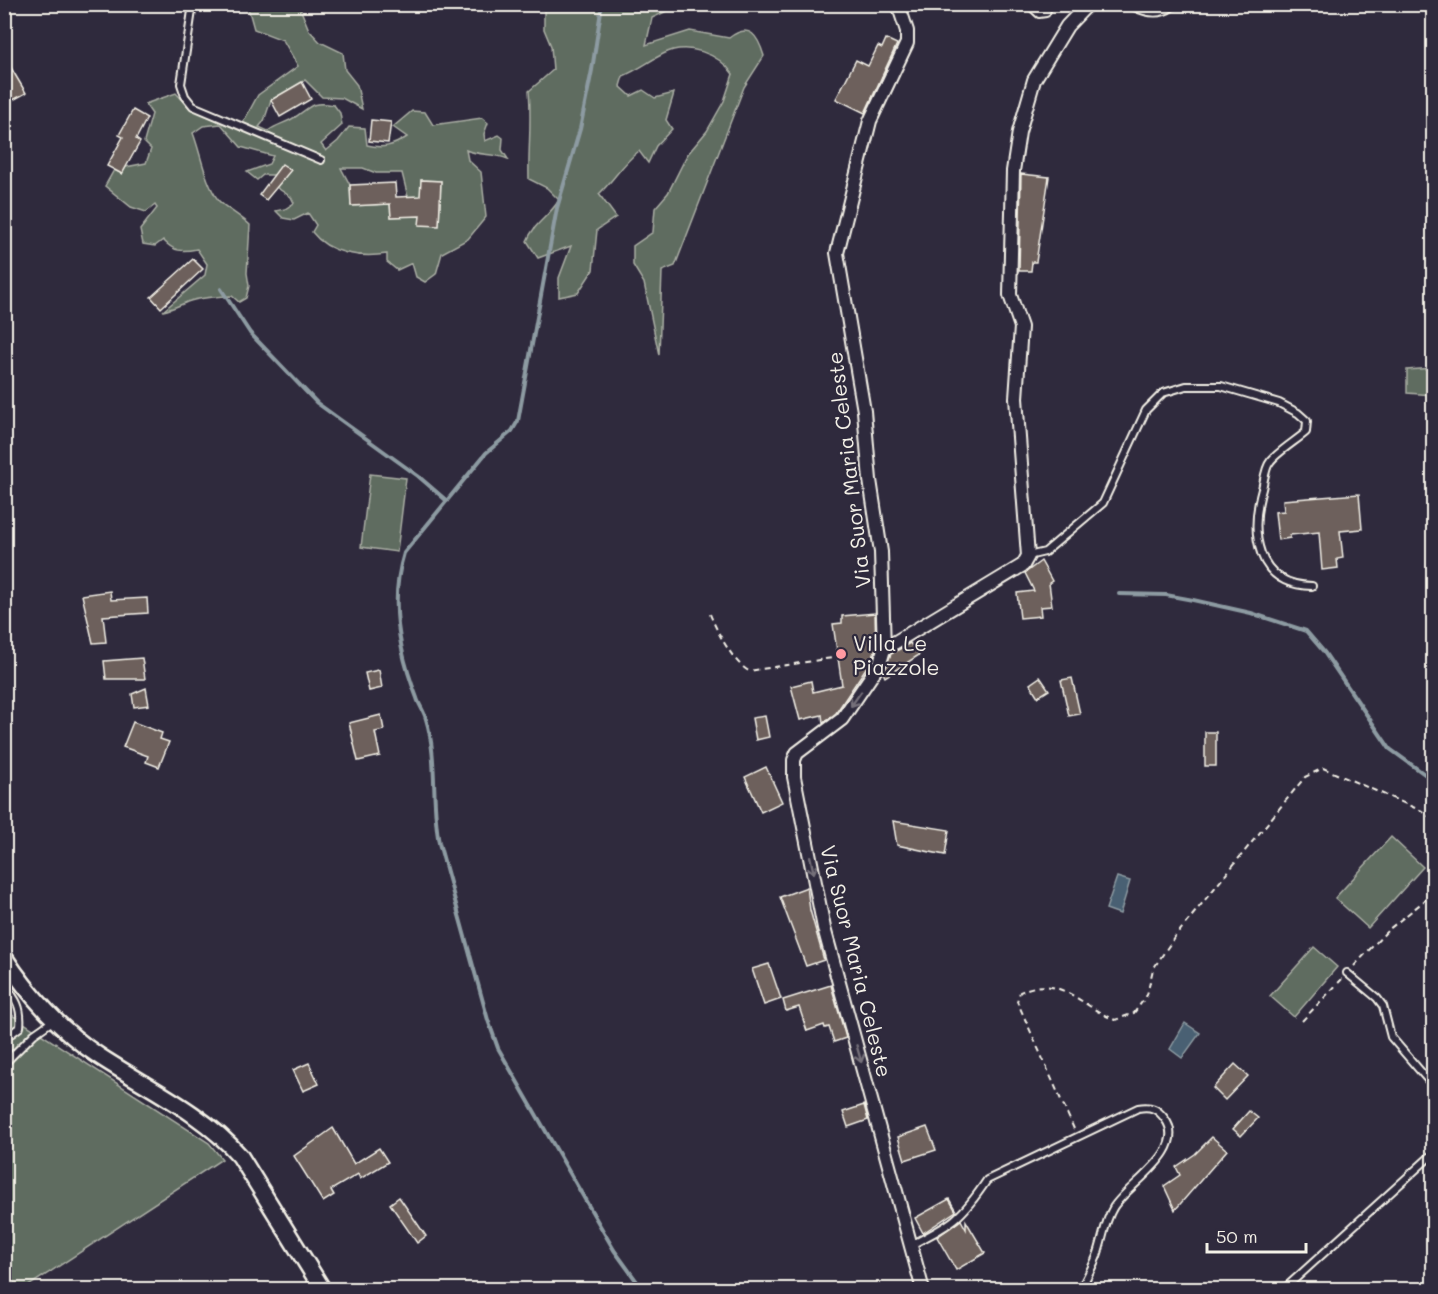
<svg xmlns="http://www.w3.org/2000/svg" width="1438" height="1294" font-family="Mali,sans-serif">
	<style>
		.green { fill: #5f6c61; stroke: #aaaea4; stroke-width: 1.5; fill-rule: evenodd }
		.water { fill: #496173; stroke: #8d9ba2; stroke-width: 1.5 }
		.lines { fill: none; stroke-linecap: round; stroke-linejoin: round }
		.stream { stroke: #8d9ba2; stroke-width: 4 }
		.building { fill: #6d605b; stroke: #f4f1e8; stroke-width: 1.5 }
		.service-casing { stroke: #f4f1e8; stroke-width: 10 }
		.minor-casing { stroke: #f4f1e8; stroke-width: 16 }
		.tertiary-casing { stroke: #f4f1e8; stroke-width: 20 }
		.path { stroke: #f4f1e8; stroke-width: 2; stroke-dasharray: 6 4.5; stroke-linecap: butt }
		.service { stroke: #2f2a3d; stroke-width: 6 }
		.minor { stroke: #2f2a3d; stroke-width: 12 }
		.tertiary { stroke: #2f2a3d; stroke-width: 15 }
		.oneway { stroke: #747079 }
		.poi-dot { fill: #ff9aa2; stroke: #2f2a3d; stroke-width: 2 }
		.labels { text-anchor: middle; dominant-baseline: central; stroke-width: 4.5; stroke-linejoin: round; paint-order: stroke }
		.street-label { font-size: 21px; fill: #f4f1e8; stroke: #2f2a3d }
		.poi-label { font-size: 21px; fill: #f4f1e8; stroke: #2f2a3d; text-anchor: start }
	</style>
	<rect width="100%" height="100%" fill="#2f2a3d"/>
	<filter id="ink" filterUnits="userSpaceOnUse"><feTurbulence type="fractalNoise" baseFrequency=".0167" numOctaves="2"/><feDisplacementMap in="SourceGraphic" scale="12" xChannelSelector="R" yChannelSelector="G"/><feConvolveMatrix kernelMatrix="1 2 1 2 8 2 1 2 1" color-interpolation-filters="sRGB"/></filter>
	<g filter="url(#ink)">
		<!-- green -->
		<g class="green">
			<path d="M242 5H291L300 8 309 30 320 42 343 53 345 70 357 85 362 109 342 98 322 97 305 80 271 100 264 121 259 127 268 131C276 125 282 124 290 120 310 110 307 100 334 105L340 113 342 125 321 144 326 151 338 141 349 127 365 128 367 145C383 149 393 146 407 137L393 127 412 111 425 112 433 125 482 118 488 123 484 134 485 141 499 135 503 138 502 150 508 159C494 153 480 156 466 150L468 160 481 172 486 217 468 239 442 253 436 274 425 282 416 277 412 263 397 270 387 262V254C360 258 329 254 312 232L316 225 308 213 294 220 283 218 276 211 285 209 294 203 291 197 276 187 274 175H263L257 180 247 172 269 164 273 156 241 147 221 124 203 126 193 133C201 154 205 183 219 201 223 206 243 218 250 225L247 273 249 286 246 298 239 302 232 296C220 296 197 298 187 302 178 306 172 309 163 311L205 275 207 264 197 249C182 252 174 252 163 240L155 246 143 244 140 230 157 208 155 205 146 212 131 207 105 186 114 170 122 174 126 167 146 163 151 149 144 142 152 114 145 104 176 93 190 108 239 130 258 95 298 66 283 40 254 29 249 11ZM341 168H363L376 173H402L408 197 409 216 391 217 390 204 351 206 350 185ZM421 180 441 181 439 225H420Z"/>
			<path d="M544 5H672L669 10 652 18 646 45 690 31 729 38C750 22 758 36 764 56L744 87 675 266 662 271 659 355 644 283 633 265V246L653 232 655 208 668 193 687 155 707 131 724 101 733 74C719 54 687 41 663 54 649 61 638 70 623 76L620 86 631 96 643 90 655 98 674 93 666 120 672 129 656 146 648 163 639 151C623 163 614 180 599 194L616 217 597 230 593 270 578 293 559 297V278L571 246 538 258 527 241C535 222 548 218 559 200L547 188 529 179C528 149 532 121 529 91L553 70 551 46 544 29Z"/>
			<path d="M1433 368V395L1407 393V370Z"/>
			<path d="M370 474 406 478 397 552 361 547Z"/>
			<path d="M1391 837 1423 867 1368 928 1335 898Z"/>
			<path d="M1314 947 1337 967 1294 1017 1270 996Z"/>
			<path d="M4 1005 13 1016 209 1143 222 1159 24 1289H5Z"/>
		</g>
		<!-- water -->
		<g class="water">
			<path d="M1117 877 1130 881 1120 914 1106 909Z"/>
			<path d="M1185 1023 1200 1033 1182 1058 1170 1049Z"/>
		</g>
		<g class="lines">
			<!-- stream -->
			<g class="stream">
				<path d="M602 4 592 70 580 129 557 208 518 421 512 431 486 453 404 553C389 601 399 652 417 698 419 705 424 711 426 719 438 758 431 802 439 843L488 1020 498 1048 614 1250 643 1290"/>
				<path d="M221 289 250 333 317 403 418 476 447 501"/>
				<path d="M1119 594 1166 595 1193 600 1251 613 1306 631 1324 652 1390 749 1434 781"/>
			</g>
		</g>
		<!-- building -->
		<g class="building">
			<path d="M886 39 897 44 865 113 836 99 856 60 868 66 878 46 882 48Z"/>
			<path d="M4 56 26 93 4 105Z"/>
			<path d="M302 82 311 99 280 117 271 100Z"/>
			<path d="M133 110 147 118 136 139 140 142 122 174 107 166 123 137 119 135Z"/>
			<path d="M371 120 391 122 388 143 369 141Z"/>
			<path d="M282 164 291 170 266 200 259 195Z"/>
			<path d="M1021 174 1049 177 1036 262H1032L1031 271H1019Z"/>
			<path d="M421 180 441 181 439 226 419 225 420 216 391 217 390 204 351 206 350 185 395 183 396 197 420 196Z"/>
			<path d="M193 259 203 269 161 308 151 297Z"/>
			<path d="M1359 494 1362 529 1340 531 1343 558 1337 559 1338 568 1322 570 1319 532 1290 535V538L1278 540 1275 512 1284 511 1283 500Z"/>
			<path d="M1041 561 1052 581 1049 583 1052 606 1040 607 1041 616 1020 618 1017 593 1034 591 1025 573Z"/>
			<path d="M110 591 111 600 147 598 148 613 103 616 106 642 93 643 82 595Z"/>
			<path d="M875 613 876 648 872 659 836 713 823 723 822 715 800 720 791 686 811 681 813 692 842 685 833 624 842 623V616Z"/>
			<path d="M910 643 919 655 885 677 883 673 891 654Z"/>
			<path d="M142 658 145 679H106L104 661Z"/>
			<path d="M379 670 382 688 369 691 365 673Z"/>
			<path d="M1040 677 1049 690 1038 697 1030 684Z"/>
			<path d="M1072 678 1080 714 1069 716 1061 680Z"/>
			<path d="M146 688 149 705 134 707 132 694Z"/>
			<path d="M381 715 384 730 375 732 380 756 358 761 349 723Z"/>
			<path d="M765 716 769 737 756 740 752 718Z"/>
			<path d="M133 722 162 733 160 739 169 742 159 767 146 762 148 756 123 747Z"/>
			<rect x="1205" y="732" width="11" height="34"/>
			<path d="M766 767 782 802 761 812 745 777Z"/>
			<path d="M893 821 949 830 945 855 897 845Z"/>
			<path d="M807 887 810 910 824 960 806 966 780 897Z"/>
			<path d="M769 964 781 999 764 1005 752 969Z"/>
			<path d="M831 985 846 1038 834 1042 829 1027 825 1028 824 1025 807 1031 799 1007 786 1011 783 1000Z"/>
			<path d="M309 1063 319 1084 303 1091 293 1070Z"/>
			<path d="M1235 1064 1248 1076 1225 1100 1213 1088Z"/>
			<path d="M864 1105 868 1120 848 1127 843 1112Z"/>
			<path d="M1249 1111 1258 1118 1241 1136 1233 1129Z"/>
			<path d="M927 1127 936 1150 905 1160 898 1137Z"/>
			<path d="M333 1128 354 1164 379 1148 388 1162 360 1179 358 1174 331 1190 334 1195 323 1202 294 1156Z"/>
			<path d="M1212 1137 1227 1150 1175 1210 1164 1186 1180 1175 1176 1167 1195 1154Z"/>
			<path d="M399 1197 426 1236 417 1243 390 1204Z"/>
			<path d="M949 1199 956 1211 923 1233 915 1218Z"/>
			<path d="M961 1220 966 1229V1221L985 1253 956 1270 937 1237Z"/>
		</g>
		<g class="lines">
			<!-- service casing -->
			<g class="service-casing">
				<g id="service">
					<path d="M193 4 181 84 185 96 193 106 321 160"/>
					<path d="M1028 4 1039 14 1046 13 1049 4"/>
					<path d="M1028 556 1045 552 1103 503 1146 410 1163 393 1186 386H1221L1279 403 1298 413 1307 421 1306 432C1297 440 1276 453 1270 462 1265 468 1264 481 1262 489 1250 532 1255 585 1312 586"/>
					<path d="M1347 973 1377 998 1383 1006 1391 1037 1434 1087"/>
					<path d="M4 984C16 999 22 1007 20 1027L4 1039"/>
					<path d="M4 1064 34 1034 54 1020"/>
					<path d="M911 1245C952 1224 961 1219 987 1180L1138 1108C1151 1106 1157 1108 1165 1119 1189 1151 1126 1185 1113 1208 1104 1223 1103 1240 1097 1256 1092 1268 1086 1279 1080 1290"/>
					<path d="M1283 1290 1434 1153"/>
				</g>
			</g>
			<!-- minor casing -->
			<g class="minor-casing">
				<g id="minor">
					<path d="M898 4 907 31V43L870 121 837 253 864 411 870 480 881 552 884 649 880 663 842 719 797 753 794 760V777L824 928 923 1290"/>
					<path d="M1135 4C1147 10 1159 13 1171 4"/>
					<path d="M884 649 1023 565 1028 556 1016 398 1021 327 1010 295 1013 171 1019 132 1034 80 1067 26 1088 4"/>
				</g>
			</g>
			<!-- tertiary casing -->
			<g class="tertiary-casing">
				<path id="tertiary" d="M4 957C28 994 62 1032 99 1056 146 1087 202 1112 240 1156L323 1290"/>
			</g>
			<!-- path -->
			<g class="path">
				<path d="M710 614C716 630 734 664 749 671L832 658"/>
				<path d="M1354 966 1388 930 1434 893"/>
				<path d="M1302 1021 1342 979"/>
				<path d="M1074 1129 1017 1001 1020 992C1060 973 1080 1006 1115 1020L1134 1013 1147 995 1153 969 1174 938 1305 777 1323 768 1422 811 1434 820"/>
			</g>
			<!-- service -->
			<use href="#service" class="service"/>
			<!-- minor -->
			<use href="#minor" class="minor"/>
			<!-- tertiary -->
			<use href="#tertiary" class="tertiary"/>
		</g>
		<!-- one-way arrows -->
		<defs><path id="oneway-shaft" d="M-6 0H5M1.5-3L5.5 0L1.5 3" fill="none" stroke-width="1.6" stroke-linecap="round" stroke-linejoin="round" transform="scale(1.5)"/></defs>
		<g class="oneway">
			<use href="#oneway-shaft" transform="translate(856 699) rotate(125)"/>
			<use href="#oneway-shaft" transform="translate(812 865) rotate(78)"/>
			<use href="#oneway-shaft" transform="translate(859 1054) rotate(74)"/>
		</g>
	</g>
	<!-- markers -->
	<circle class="poi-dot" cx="841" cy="654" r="6"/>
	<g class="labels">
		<!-- street labels -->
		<g class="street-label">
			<text transform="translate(848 470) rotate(-97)">Via Suor Maria Celeste</text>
			<text transform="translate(857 961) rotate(76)">Via Suor Maria Celeste</text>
		</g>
		<!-- poi labels -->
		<g class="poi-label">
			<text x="853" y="642">Villa Le<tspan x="853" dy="24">Piazzole</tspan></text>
		</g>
	</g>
	<!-- margin -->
	<rect width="1438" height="1294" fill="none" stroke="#2f2a3d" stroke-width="24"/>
	<rect x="12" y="12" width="1414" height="1270" fill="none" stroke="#f4f1e8" stroke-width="2" filter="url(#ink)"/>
	<!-- scale -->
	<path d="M1207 1243v9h99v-9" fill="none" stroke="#f4f1e8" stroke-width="3"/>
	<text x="1216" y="1243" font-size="18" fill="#f4f1e8" stroke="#2f2a3d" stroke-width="4.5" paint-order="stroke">50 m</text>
</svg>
